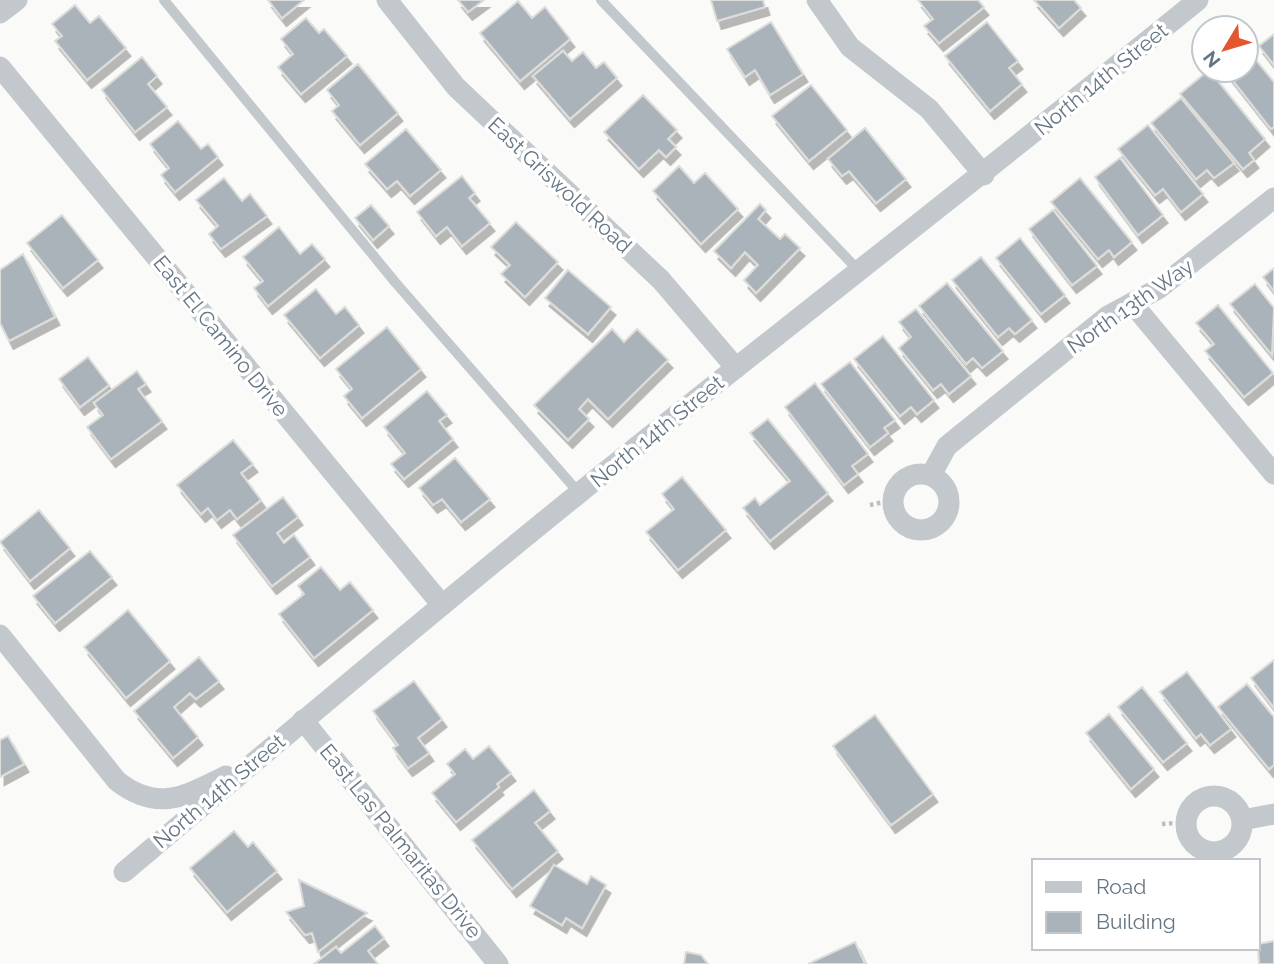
<svg xmlns="http://www.w3.org/2000/svg" width="1274" height="964" font-family="Raleway,sans-serif">
	<style>
		.building { fill: #aab3b9; stroke: #dcdcda; stroke-width: 2; filter: url(#shadow) }
		.lines { fill: none; stroke-linecap: round; stroke-linejoin: round }
		.path { stroke: #bbbfc2; stroke-width: 4.5; stroke-dasharray: 3.5 3.5; stroke-linecap: butt }
		.service { stroke: #c3c8cc; stroke-width: 10 }
		.minor { stroke: #c3c8cc; stroke-width: 21 }
		.labels { text-anchor: middle; dominant-baseline: central; stroke-width: 7; stroke-linejoin: round; paint-order: stroke }
		.street-label { font-size: 21px; fill: #657683; stroke: #fff }
	</style>
	<defs>
		<filter id="shadow"><feDropShadow dx="4.5" dy="8" stdDeviation="0" flood-color="#0004"/></filter>
	</defs>
	<rect width="100%" height="100%" fill="#fafaf8"/>
	<!-- building -->
	<g class="building">
		<path d="M268 0H304L282 18Z"/>
		<path d="M458 0H484L468 12Z"/>
		<path d="M711 0H763L765 7 717 21Z"/>
		<path d="M918 0H978L984 7 939 43 924 26 933 19Z"/>
		<path d="M1034 0H1074L1081 8 1059 28Z"/>
		<path d="M518 1 532 18 545 7 570 39 520 81 480 33Z"/>
		<path d="M75 5 90 23 99 16 126 48 87 80 55 41 62 36 52 24Z"/>
		<path d="M306 18 319 33 324 29 347 56 301 94 278 67 293 54 281 39Z"/>
		<path d="M771 22 803 74 770 95 755 70 745 77 727 49Z"/>
		<path d="M987 22 1018 61 1009 68 1022 84 990 111 945 56Z"/>
		<path d="M1274 34V65L1259 46Z"/>
		<path d="M563 51 572 61 583 52 596 68 604 62 617 78 570 119 533 76Z"/>
		<path d="M1251 54 1274 82V127L1271 129 1227 73 1231 70H1246V58Z"/>
		<path d="M142 57 157 76 148 84 167 107 135 132 102 90Z"/>
		<path d="M358 64 398 113 360 145 332 111 339 105 327 90Z"/>
		<path d="M1209 70 1265 139 1249 153 1254 160 1243 169 1180 94Z"/>
		<path d="M811 85 847 130 809 161 772 116Z"/>
		<path d="M643 95 677 130 668 139 676 147 666 157 659 150 639 169 604 132Z"/>
		<path d="M1181 98 1234 163 1214 178 1207 170 1196 179 1151 123Z"/>
		<path d="M178 121 201 149 208 144 218 157 175 192 161 175 169 168 150 144Z"/>
		<path d="M1148 125 1203 194 1181 212 1163 189 1155 195 1118 149Z"/>
		<path d="M865 128 906 179 876 203 849 171 842 176 828 159Z"/>
		<path d="M406 129 441 170 410 196 397 181 387 189 365 164Z"/>
		<path d="M1120 158 1163 215 1138 235 1095 177Z"/>
		<path d="M679 166 694 183 705 173 738 209 701 244 653 191Z"/>
		<path d="M462 176 475 193 469 198 490 223 462 246 447 227 436 236 417 212Z"/>
		<path d="M224 178 242 201 250 194 267 216 221 249 209 234 218 226 196 200Z"/>
		<path d="M1080 178 1132 242 1114 257 1109 250 1098 259 1051 202Z"/>
		<path d="M760 204 766 210 758 219 780 239 785 234 800 248 756 293 744 280 758 265 745 252 731 268 714 251Z"/>
		<path d="M371 205 389 226 373 240 355 218Z"/>
		<path d="M1053 210 1097 266 1072 285 1029 229Z"/>
		<path d="M62 215 98 260 63 288 27 243Z"/>
		<path d="M516 222 558 262 525 297 501 274 510 265 491 247Z"/>
		<path d="M279 227 300 254 312 244 325 259 268 306 254 288 263 281 243 257Z"/>
		<path d="M1020 238 1065 295 1041 314 996 258Z"/>
		<path d="M23 254 55 317 9 341 0 323V270Z"/>
		<path d="M981 257 1032 320 1015 334 1009 328 998 337 952 280Z"/>
		<path d="M1274 268V291L1263 277Z"/>
		<path d="M568 270 611 307 588 334 545 298Z"/>
		<path d="M947 283 1003 351 982 368 973 358 966 364 919 306Z"/>
		<path d="M1255 284 1274 308 1272 355 1230 304Z"/>
		<path d="M316 289 336 314 345 307 359 325 320 358 284 315Z"/>
		<path d="M1218 305 1273 373 1244 397 1205 351 1214 344 1196 323Z"/>
		<path d="M916 309 971 376 949 394 941 384 933 390 899 348 911 337 899 322Z"/>
		<path d="M387 327 421 369 362 418 344 396 352 389 336 369Z"/>
		<path d="M612 329 624 342 637 329 668 360 608 419 588 399 579 409 589 419 568 440 534 405Z"/>
		<path d="M883 336 934 400 917 414 911 407 900 416 854 359Z"/>
		<path d="M88 357 109 385 80 407 59 379Z"/>
		<path d="M850 362 895 420 884 428 888 433 870 447 821 384Z"/>
		<path d="M137 371 146 384 138 389 162 421 111 459 87 427 103 415 94 403Z"/>
		<path d="M815 383 868 454 852 466 858 474 844 485 785 407Z"/>
		<path d="M427 391 447 415 439 421 453 439 404 479 391 464 405 453 384 427Z"/>
		<path d="M768 419 828 493 770 541 743 508 755 498 760 505 790 481 750 433Z"/>
		<path d="M233 440 253 464 241 473 261 500 237 519 230 510 217 520 208 508 201 514 177 485Z"/>
		<path d="M455 458 490 499 461 522 442 499 433 505 419 488Z"/>
		<path d="M682 477 726 530 678 570 646 532 674 509 662 494Z"/>
		<path d="M283 497 298 517 277 533 284 543 294 535 310 557 272 586 233 535Z"/>
		<path d="M39 510 70 548 30 581 0 542Z"/>
		<path d="M90 551 112 577 55 623 33 596Z"/>
		<path d="M321 567 340 590 350 582 373 610 314 658 279 614 304 594 298 586Z"/>
		<path d="M128 610 170 661 126 698 84 647Z"/>
		<path d="M199 657 219 681 196 699 190 693 174 707 198 737 173 758 134 711Z"/>
		<path d="M1274 660V708L1251 678Z"/>
		<path d="M1187 672 1231 729 1210 745 1201 734 1196 738 1160 692Z"/>
		<path d="M414 681 442 719 418 738 429 753 408 768 393 748 398 745 373 711Z"/>
		<path d="M1247 684 1274 717V765L1269 769 1218 707Z"/>
		<path d="M1142 687 1187 743 1163 762 1118 707Z"/>
		<path d="M1109 714 1154 769 1131 789 1086 733Z"/>
		<path d="M875 715 933 794 891 825 833 746Z"/>
		<path d="M8 736 24 764 0 777V740Z"/>
		<path d="M489 746 511 773 497 784 499 787 456 822 432 793 455 774 447 764 465 749 473 759Z"/>
		<path d="M534 790 550 811 535 823 558 851 512 889 472 840Z"/>
		<path d="M234 831 248 847 253 842 277 871 227 912 190 868Z"/>
		<path d="M554 865 587 884 591 876 606 885 582 928 566 918 562 925 530 906Z"/>
		<path d="M299 880 367 913 318 952 312 933 305 935 286 912 304 906Z"/>
		<path d="M375 926 384 938 368 951 378 964H314L336 947 341 953Z"/>
		<path d="M1274 941V964H1259L1258 944Z"/>
		<path d="M855 942 865 964H808Z"/>
		<path d="M686 952 701 955 708 964H684Z"/>
	</g>
	<g class="lines">
		<!-- path -->
		<g class="path">
			<path d="M870 505 893 500"/>
			<path d="M1162 824 1186 822"/>
		</g>
		<!-- service -->
		<g class="service">
			<path d="M164 0 395 282 579 493"/>
			<path d="M601 0 860 272"/>
		</g>
		<!-- minor -->
		<g class="minor">
			<path d="M387 0 456 87 661 280 736 368"/>
			<path d="M817 0 850 47 929 109 984 175"/>
			<path d="M0 13 17 0"/>
			<path d="M0 67 442 605"/>
			<path d="M1132 303 1274 474"/>
			<circle cx="921" cy="502" r="28"/>
			<path d="M931 475 947 446 1108 316 1158 289 1274 198"/>
			<path d="M0 635 117 781C158 813 185 796 226 776"/>
			<path d="M303 720 498 964"/>
			<circle cx="1214" cy="824" r="28"/>
			<path d="M1242 820 1274 814"/>
			<path d="M124 872C275 745 425 617 578 494 784 328 993 167 1198 0"/>
		</g>
	</g>
	<g class="labels">
		<!-- street labels -->
		<g class="street-label">
			<text transform="translate(1101 79) rotate(-39)">North 14th Street</text>
			<text transform="translate(560 185) rotate(43)">East Griswold Road</text>
			<text transform="translate(1130 306) rotate(-35)">North 13th Way</text>
			<text transform="translate(221 336) rotate(51)">East El Camino Drive</text>
			<text transform="translate(657 431) rotate(-39)">North 14th Street</text>
			<text transform="translate(219 791) rotate(-40)">North 14th Street</text>
			<text transform="translate(401 841) rotate(51)">East Las Palmaritas Drive</text>
		</g>
	</g>
	<!-- legend -->
	<rect x="1032" y="859" width="228" height="91" fill="#ffffff" stroke="#c1c8cd" stroke-width="2"/>
	<rect x="1046" y="882" width="35" height="10" fill="#c3c8cc" stroke="#c1c8cd" stroke-width="2"/>
	<text x="1096" y="894" font-size="21" fill="#657683">Road</text>
	<rect x="1046" y="912" width="35" height="21" fill="#aab3b9" stroke="#c1c8cd" stroke-width="2"/>
	<text x="1096" y="929" font-size="21" fill="#657683">Building</text>
	<!-- north arrow -->
	<g transform="translate(1225 49) rotate(232)"><circle r="33" fill="#ffffff" stroke="#c1c8cd" stroke-width="2"/>
	<path d="M0-5L12 26L0 18L-12 26Z" fill="#e4572e"/>
	<text y="-10" font-size="19" font-weight="bold" text-anchor="middle" fill="#657683">N</text>
	</g>
</svg>
